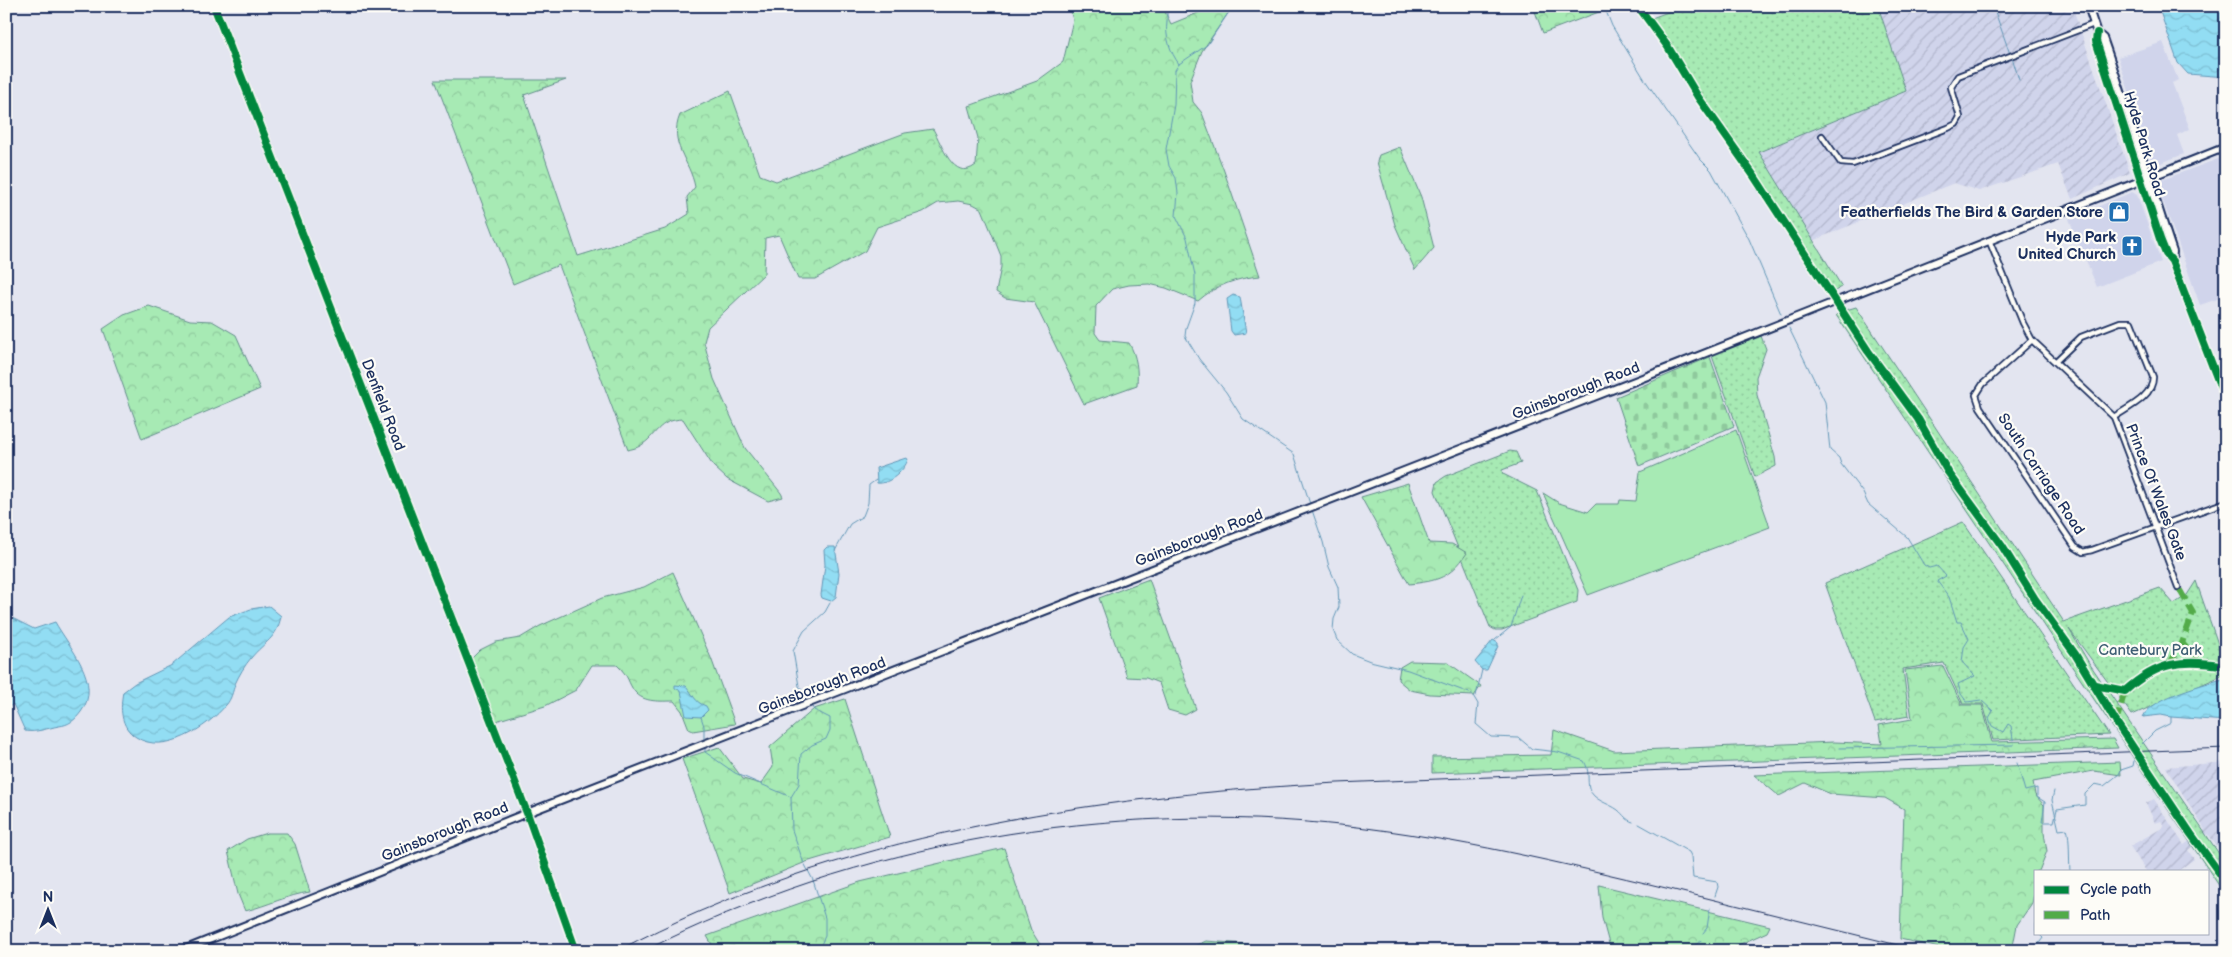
<svg xmlns="http://www.w3.org/2000/svg" width="2232" height="957" font-family="'Balsamiq Sans',sans-serif">
	<style>
		.built { fill: #d0d4eb }
		.industrial { fill: url(#industrial-furrows) }
		.grass { fill: url(#grass-dots); stroke: #618c89 }
		.forest { fill: url(#forest-crowns); stroke: #618c89 }
		.cemetery { fill: url(#cemetery-stones); stroke: #618c89 }
		.garden { fill: #a7eab4; stroke: #618c89 }
		.water { fill: url(#water-waves); stroke: #6297b7 }
		.lines { fill: none; stroke-linecap: round; stroke-linejoin: round }
		.stream { stroke: #6297b7; stroke-width: 1 }
		.street-casing { stroke: #1b2f5e; stroke-width: 8 }
		.secondary-casing { stroke: #1b2f5e; stroke-width: 10 }
		.street { stroke: #fdfcf7; stroke-width: 4.5 }
		.secondary { stroke: #fdfcf7; stroke-width: 6 }
		.rail { stroke: #1b2f5e; stroke-width: 1 }
		.quiet { stroke: #52ab49; stroke-width: 6; stroke-dasharray: 12 6; stroke-linecap: butt }
		.cycleway-casing { stroke: #fdfcf7; stroke-width: 11 }
		.cycleway { stroke: #00873e; stroke-width: 8 }
		.labels { text-anchor: middle; dominant-baseline: central; stroke-width: 4.5; stroke-linejoin: round; paint-order: stroke }
		.street-label { font-size: 15px; fill: #1b2f5e; stroke: #fdfcf7 }
		.poi-label { font-size: 15px; font-weight: bold; fill: #1b2f5e; stroke: #fdfcf7; text-anchor: end }
		.park-label { font-size: 15px; fill: #3e5e74; stroke: #fdfcf7 }
	</style>
	<defs>
		<pattern id="industrial-furrows" width="10" height="10" patternUnits="userSpaceOnUse" patternTransform="scale(1.25)"><rect width="10" height="10" fill="#d0d4eb"/><path d="M-1 1l2-2M0 10L10 0M9 11l2-2" fill="none" stroke="#b2b6cc"/></pattern>
		<pattern id="grass-dots" width="8" height="8" patternUnits="userSpaceOnUse" patternTransform="scale(1.25)"><rect width="8" height="8" fill="#a7eab4"/><path d="M2 2h.1M6 6h.1" fill="none" stroke="#8fc99d" stroke-width="1.8" stroke-linecap="round"/></pattern>
		<pattern id="forest-crowns" width="20" height="18" patternUnits="userSpaceOnUse" patternTransform="scale(1.25)"><rect width="20" height="18" fill="#a7eab4"/><path d="M2 6a3 3 0 1 1 6 0M12 15a3 3 0 1 1 6 0" fill="none" stroke="#8fc99d"/></pattern>
		<pattern id="cemetery-stones" width="16" height="16" patternUnits="userSpaceOnUse" patternTransform="scale(1.25)"><rect width="16" height="16" fill="#a7eab4"/><path d="M2 7V4a2 2 0 0 1 4 0v3zM10 15v-3a2 2 0 0 1 4 0v3z" fill="#8fc99d"/></pattern>
		<pattern id="water-waves" width="16" height="10" patternUnits="userSpaceOnUse" patternTransform="scale(1.25)"><rect width="16" height="10" fill="#92ddf3"/><path d="M0 5q4-4 8 0t8 0" fill="none" stroke="#7dbed3"/></pattern>
	</defs>
	<rect width="100%" height="100%" fill="#e3e5f0"/>
	<filter id="ink" filterUnits="userSpaceOnUse"><feTurbulence type="fractalNoise" baseFrequency=".02" numOctaves="2"/><feDisplacementMap in="SourceGraphic" scale="10" xChannelSelector="R" yChannelSelector="G"/><feConvolveMatrix kernelMatrix="1 2 1 2 8 2 1 2 1" color-interpolation-filters="sRGB"/></filter>
	<g filter="url(#ink)">
		<!-- built -->
		<g class="built">
			<path d="M2163 42 2178 80 2172 83 2190 129 2177 135 2184 154 2153 166 2118 57Z"/>
			<path d="M2226 156V214L2222 216 2226 224V296L2200 305 2158 187 2162 180Z"/>
			<path d="M2132 192 2137 195 2161 262 2097 287 2069 219Z"/>
		</g>
		<!-- industrial -->
		<g class="industrial">
			<path d="M1878 6H2072L2130 173 2072 199 2058 164 1979 191 1954 183 1812 241 1759 152 1906 91Z"/>
			<path d="M2226 762V859L2208 834 2188 850 2194 859 2178 871H2146L2130 846 2164 827 2161 821 2155 823 2146 803 2154 799 2184 845 2205 830 2166 767Z"/>
		</g>
		<!-- grass -->
		<g class="grass">
			<path d="M1684 6H1878L1906 91 1759 152 1842 287 1833 292 1734 140 1649 19Z"/>
			<path d="M1856 307 2064 622 2160 588 2174 604 2187 595 2196 581 2226 667V674L2132 715 2069 629 2089 663 2226 864V896L1836 315 1843 311Z"/>
			<path d="M1761 336 1766 349 1756 377 1757 395 1775 457 1776 466 1755 477 1712 356Z"/>
			<path d="M1510 451 1516 452 1521 463 1502 470 1503 474 1537 491 1578 590 1577 602 1502 630H1495L1490 627 1435 491 1437 482 1446 476Z"/>
			<path d="M1963 522 2109 735 1993 740 1983 704H1963L1944 663 1903 669 1909 716 1875 722 1825 583Z"/>
		</g>
		<!-- forest -->
		<g class="forest">
			<path d="M1069 6H1162L1171 24 1215 6H1238L1231 9 1202 51 1190 81 1193 102 1202 113 1224 171 1260 276C1237 278 1216 285 1198 301L1166 288 1149 284 1129 285 1112 289 1096 306 1095 333 1100 340 1129 343C1137 357 1138 370 1137 385L1084 404 1034 302 1005 298 996 292 1001 267V256L982 209 973 204 958 201 938 203 923 212 877 227 865 251 815 279H798L779 235 765 238 764 274 708 327 704 342 714 379 745 448 781 493 783 497 768 501 727 479 713 466 683 419C657 420 657 436 640 446 637 448 631 449 628 450L559 265 513 284 435 80H566L524 95 578 256 665 229 689 214 687 197 695 187C690 160 668 144 680 115L730 91 760 175 776 181 905 133 933 129C942 144 953 183 976 165L978 138 969 106 1037 81 1063 62 1073 20Z"/>
			<path d="M1533 6H1596L1599 12 1543 33Z"/>
			<path d="M1400 147 1421 197 1434 248 1415 270 1395 225 1377 162 1379 155Z"/>
			<path d="M149 306 190 320 212 321 236 335 260 389 142 439 103 329 124 315Z"/>
			<path d="M1408 483 1429 543 1452 544 1467 553C1450 578 1438 581 1409 584L1361 497Z"/>
			<path d="M673 572 711 658 735 724 693 731 689 729 682 711 674 701C661 701 644 703 635 692 627 682 630 677 617 665H592L576 690 545 706 499 720 492 725 470 660 480 650 496 642 520 638 540 626 602 598 644 587Z"/>
			<path d="M1149 579 1196 709 1185 715 1168 710 1159 683 1146 678 1127 677 1099 598Z"/>
			<path d="M1410 661 1447 662 1481 686 1474 696 1430 694 1410 690 1398 680 1400 667Z"/>
			<path d="M1943 666 1962 705H1982L1992 742 2113 739 2118 748 1432 773V757L1551 755 1554 730 1614 751 1834 742 1882 744 1879 725 1912 719 1905 670Z"/>
			<path d="M845 699 890 837 806 862 730 893 682 759 719 747 743 779 761 784 773 767 770 747 814 709Z"/>
			<path d="M2120 762 2121 775 2094 771 2033 782 2035 795 2044 805V833L2047 851 2039 871H2036V886L2032 903 2017 925 2012 951H1953L1900 939 1904 809 1885 798 1831 794 1805 783 1779 796 1754 775Z"/>
			<path d="M267 833H287L295 844 310 892C287 895 267 906 245 911L238 894 228 851 247 839Z"/>
			<path d="M1004 848 1031 930 1044 951H738L734 946 714 948 707 936 860 882Z"/>
			<path d="M1599 885 1770 926 1767 932 1725 951H1611L1602 918Z"/>
			<path d="M1206 941 1259 945 1262 951H1183Z"/>
		</g>
		<!-- cemetery -->
		<path class="cemetery" d="M1710 357 1734 426 1639 466 1616 397Z"/>
		<!-- garden -->
		<path class="garden" d="M1736 430 1770 527 1588 595 1543 493 1559 503 1588 512 1596 504H1619L1620 500 1636 501 1640 472Z"/>
		<!-- water -->
		<g class="water">
			<path d="M2158 6H2226V77L2188 74 2178 63Z"/>
			<path d="M1233 295 1240 297 1246 333 1234 335 1231 331 1227 299Z"/>
			<path d="M906 458 908 459C905 470 889 485 877 483L876 468Z"/>
			<path d="M827 547H835L839 573 836 597 831 601 822 598 821 595 825 565 824 550Z"/>
			<path d="M269 606 281 616C277 639 265 641 251 658 245 665 239 675 235 684 233 691 231 700 226 705 208 727 164 756 136 737 120 727 120 708 123 692L135 683 172 665 229 617 251 609Z"/>
			<path d="M10 617 34 629 55 622C69 647 103 683 81 712 75 720 69 725 59 726 48 728 36 733 25 731L13 704 6 709V619Z"/>
			<path d="M1493 640 1498 643V646L1487 670H1482L1475 662Z"/>
			<path d="M2226 678V721L2171 717 2161 715 2143 717C2152 697 2205 684 2226 678Z"/>
			<path d="M675 685 686 686C694 695 694 702 706 706L708 710 701 717 686 716 681 691 675 688Z"/>
		</g>
		<g class="lines">
			<!-- stream -->
			<g class="stream">
				<path d="M1165 6C1168 13 1167 15 1167 22 1165 36 1170 52 1179 64"/>
				<path d="M1233 6 1207 45 1179 64 1175 70 1174 105 1166 149 1169 166 1176 178 1178 193 1176 216 1187 238 1195 275V303L1186 328 1185 336 1199 359 1226 392 1243 419 1294 454 1310 504"/>
				<path d="M1604 6 1612 26 1645 80 1700 159 1711 170 1749 239 1781 314"/>
				<path d="M1993 6 2010 54"/>
				<path d="M2012 57 2019 80"/>
				<path d="M1789 328 1825 402 1830 450 1839 458 1841 464 1863 493 1868 504 1907 537 1924 565 1929 568 1937 566 1946 576 1937 581 1949 597 1957 622H1961L1969 639 1964 647 1962 662 1975 676 1958 684 1961 694 1967 702 1981 700 1993 711 1989 718 1992 726 2003 732 2008 724 2011 726 2014 745 1839 748"/>
				<path d="M1312 510 1323 542 1329 567 1338 587 1339 607 1334 619 1333 630 1337 640 1352 654 1370 661 1408 670 1472 694 1478 704 1476 724 1491 737 1519 738 1532 749 1558 752 1584 761C1590 771 1587 779 1589 788 1593 801 1609 803 1618 810 1624 815 1626 820 1633 822"/>
				<path d="M835 551 850 524 863 516 868 503 869 485 876 480"/>
				<path d="M1495 640 1511 627 1521 595"/>
				<path d="M1476 696 1482 670"/>
				<path d="M808 700 799 686 793 651 804 631 825 612 830 603"/>
				<path d="M811 705 814 710 830 718V730L826 739 812 745 801 754 799 784 791 797 792 830 803 861 813 880 825 918V936L818 951"/>
				<path d="M701 717 704 726V740"/>
				<path d="M705 746V752L735 773 791 797"/>
				<path d="M2017 763 2025 791 2037 788V797L2045 802 2042 822H2054L2057 809 2085 805V794L2095 784 2104 786 2119 774 2121 770 2133 766 2136 750 2155 731 2171 723V717"/>
				<path d="M2054 791 2052 800 2059 830 2067 829C2070 837 2069 860 2070 871"/>
				<path d="M1639 824 1689 852 1691 856 1693 878 1717 882 1718 887 1715 896"/>
				<path d="M2036 924V931"/>
				<path d="M1703 933 1707 928 1710 908"/>
				<path d="M1687 951 1701 941"/>
				<path d="M2037 951V946L2043 938 2038 933"/>
			</g>
			<!-- street casing -->
			<g class="street-casing">
				<g id="street">
					<path d="M1822 136 1841 163 1853 164 1948 128 1956 124 1960 117 1951 87 1958 76 2094 24"/>
					<path d="M1989 240 2023 323 2032 340 2114 417 2178 587"/>
					<path d="M2032 340 1983 384 1976 395 1980 407 2075 547 2083 552 2092 550 2226 502"/>
					<path d="M2056 361 2081 337 2120 322H2131L2153 377C2153 397 2129 407 2114 417"/>
					<path d="M527 813 576 951"/>
				</g>
			</g>
			<!-- secondary casing -->
			<g class="secondary-casing">
				<g id="secondary">
					<path d="M214 6 527 813"/>
					<path d="M2088 6 2097 33 2103 38C2128 109 2149 181 2173 252L2172 261"/>
					<path d="M2097 33 2096 41 2160 239 2166 254 2172 261 2226 401"/>
					<path d="M181 951 527 813 1668 368 2226 147"/>
				</g>
			</g>
			<!-- street -->
			<use href="#street" class="street"/>
			<!-- secondary -->
			<use href="#secondary" class="secondary"/>
			<!-- rail -->
			<g class="rail">
				<path d="M617 951C838 834 1090 796 1337 783L2226 748"/>
				<path d="M644 951C860 842 1107 799 1349 826 1456 838 1561 863 1666 888 1751 909 1837 930 1922 951"/>
			</g>
			<!-- quiet -->
			<g class="quiet">
				<path d="M2182 643 2198 661"/>
				<path d="M2169 665 2182 643 2193 613 2178 587"/>
				<path d="M2116 722 2125 691"/>
			</g>
			<!-- cycleway casing -->
			<g class="cycleway-casing">
				<g id="cycleway">
					<path d="M214 6 527 813 576 951"/>
					<path d="M1638 6 1668 47 1698 97 1754 176 1868 351 1918 419 1948 472 2002 546 2035 599 2075 654 2116 722 2191 834 2226 882"/>
					<path d="M2097 33 2096 41 2160 239 2166 254 2172 261 2226 401"/>
					<path d="M2095 685 2125 691C2158 661 2183 659 2226 666"/>
				</g>
			</g>
			<!-- cycleway -->
			<use href="#cycleway" class="cycleway"/>
		</g>
	</g>
	<!-- icons -->
	<defs>
		<g id="shop-square" transform="scale(1.125)"><rect x="-9" y="-9" width="18" height="18" rx="4" fill="#1f6fb2" stroke="#fdfcf7"/><path d="M-5-2.5h2.3a2.7 3.5 0 0 1 5.4 0H5L5.5 6h-11ZM-1.5-2.5h3a1.5 2.3 0 0 0-3 0Z" fill="#fff"/></g>
		<g id="church-square" transform="scale(1.125)"><rect x="-9" y="-9" width="18" height="18" rx="4" fill="#1f6fb2" stroke="#fdfcf7"/><path d="M-1.2-6h2.4v3.5h3.3v2.4h-3.3V6h-2.4V-.1h-3.3v-2.4h3.3Z" fill="#fff"/></g>
	</defs>
	<g fill-rule="evenodd">
		<use href="#shop-square" x="2119" y="212"/>
		<use href="#church-square" x="2132" y="246"/>
	</g>
	<g class="labels">
		<!-- street labels -->
		<g class="street-label">
			<text transform="translate(2144 144) rotate(73)">Hyde Park Road</text>
			<text transform="translate(1576 391) rotate(-21)">Gainsborough Road</text>
			<text transform="translate(383 405) rotate(69)">Denfield Road</text>
			<text transform="translate(2041 474) rotate(56)">South Carriage Road</text>
			<text transform="translate(2156 492) rotate(69)">Prince Of Wales Gate</text>
			<text transform="translate(1199 538) rotate(-21)">Gainsborough Road</text>
			<text transform="translate(822 686) rotate(-21)">Gainsborough Road</text>
			<text transform="translate(445 832) rotate(-22)">Gainsborough Road</text>
		</g>
		<!-- poi labels -->
		<g class="poi-label">
			<text x="2103" y="212">Featherfields The Bird &amp; Garden Store</text>
			<text x="2116" y="237">Hyde Park<tspan x="2116" dy="17">United Church</tspan></text>
		</g>
		<!-- park labels -->
		<g class="park-label">
			<text x="2150" y="650">Cantebury Park</text>
		</g>
	</g>
	<!-- margin -->
	<rect width="2232" height="957" fill="none" stroke="#fdfcf7" stroke-width="25"/>
	<rect x="12" y="12" width="2207" height="932" fill="none" stroke="#1b2f5e" stroke-width="2" filter="url(#ink)"/>
	<!-- legend -->
	<rect x="2034" y="870" width="175" height="65" fill="#fdfcf7" stroke="#a3aaba"/>
	<rect x="2044" y="886" width="25" height="8" fill="#00873e" stroke="#a3aaba"/>
	<text x="2080" y="894" font-size="15" fill="#1b2f5e">Cycle path</text>
	<rect x="2044" y="911" width="25" height="8" fill="#52ab49" stroke="#a3aaba"/>
	<text x="2080" y="920" font-size="15" fill="#1b2f5e">Path</text>
	<!-- north arrow -->
	<g transform="translate(48 910)" stroke="#fdfcf7" stroke-width="4" paint-order="stroke">
	<path d="M0-4L9 19L0 12L-9 19Z" fill="#1b2f5e"/>
	<text y="-8" font-size="14" font-weight="bold" text-anchor="middle" fill="#1b2f5e">N</text>
	</g>
</svg>
